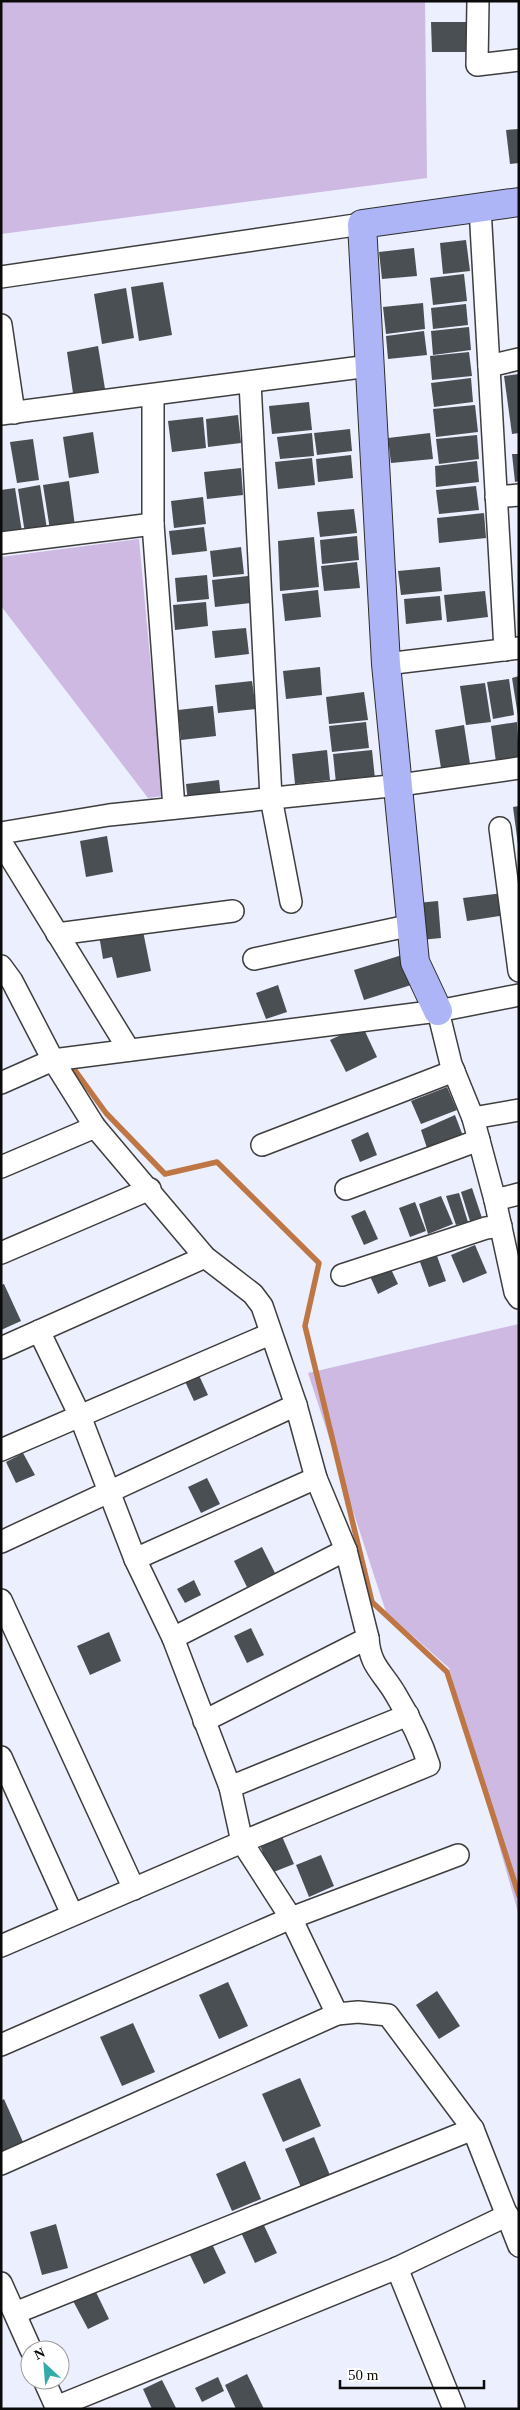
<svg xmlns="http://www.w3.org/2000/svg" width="520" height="2410" font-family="Georgia,serif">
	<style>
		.green { fill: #ceb9e3 }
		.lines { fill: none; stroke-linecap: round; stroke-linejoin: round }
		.stream { stroke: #be7644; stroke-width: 5.5 }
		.building { fill: #494f53 }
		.street-casing { stroke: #3e3e3e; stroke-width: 24 }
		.secondary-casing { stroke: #2d2d2d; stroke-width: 30 }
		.street { stroke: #fff; stroke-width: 21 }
		.secondary { stroke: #adb5f6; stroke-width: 28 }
	</style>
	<rect width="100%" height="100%" fill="#eceffd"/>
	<!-- green -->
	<g class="green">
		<path d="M1 1H425L427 178 1 234Z"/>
		<path d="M139 539 163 796 148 798 1 606V557Z"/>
		<path d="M519 1324V1916L449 1668 386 1612 308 1373Z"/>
	</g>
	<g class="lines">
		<!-- stream -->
		<path class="stream" d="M69 1062 106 1113 165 1174 217 1162 319 1263 305 1326 372 1602 447 1672 519 1896"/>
	</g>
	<!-- building -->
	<g class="building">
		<path d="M431 22H470V52H432Z"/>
		<path d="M519 129V163L510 164 506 130Z"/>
		<path d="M466 240 470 271 443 274 440 243Z"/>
		<path d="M414 248 417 276 382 279 379 252Z"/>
		<path d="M464 274 467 301 433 305 430 278Z"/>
		<path d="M163 282 172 335 139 341 131 287Z"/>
		<path d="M126 288 134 338 102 344 94 294Z"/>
		<path d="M423 303 425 329 386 334 383 307Z"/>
		<path d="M466 304 468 325 433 329 431 308Z"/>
		<path d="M469 327 471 350 433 355 431 331Z"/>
		<path d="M424 331 427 355 388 359 386 336Z"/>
		<path d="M98 346 106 395 74 400 67 352Z"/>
		<path d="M469 352 472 376 432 380 430 356Z"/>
		<path d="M519 374V433L512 434 504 376Z"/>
		<path d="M471 378 473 402 434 407 431 383Z"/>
		<path d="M309 402 312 430 272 434 269 406Z"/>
		<path d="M475 405 478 432 436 437 433 409Z"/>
		<path d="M238 415 241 443 208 447 206 419Z"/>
		<path d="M203 417 206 448 172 452 168 421Z"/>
		<path d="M350 429 352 451 317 455 314 433Z"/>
		<path d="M93 432 99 473 69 478 63 437Z"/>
		<path d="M312 433 314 456 280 459 277 437Z"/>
		<path d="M430 433 433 459 391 463 388 438Z"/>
		<path d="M477 435 479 459 439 464 436 439Z"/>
		<path d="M33 439 39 480 17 483 10 442Z"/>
		<path d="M512 454H519V481L515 482Z"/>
		<path d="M351 455 353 478 318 482 316 459Z"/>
		<path d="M312 458 315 485 278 489 275 462Z"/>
		<path d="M477 461 479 482 436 487 435 466Z"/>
		<path d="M241 468 243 495 207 499 204 472Z"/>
		<path d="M69 481 75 526 50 530 43 485Z"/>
		<path d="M40 485 47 529 25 533 18 489Z"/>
		<path d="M476 486 479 510 439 514 436 490Z"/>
		<path d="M15 488 22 532 1 536V490Z"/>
		<path d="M203 497 206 524 174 528 171 501Z"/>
		<path d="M354 509 357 533 320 537 317 512Z"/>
		<path d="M484 513 486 538 439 543 437 518Z"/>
		<path d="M204 527 207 551 172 555 169 531Z"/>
		<path d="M357 536 359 560 322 564 320 540Z"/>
		<path d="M314 537 319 587 280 591 278 541Z"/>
		<path d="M241 547 244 574 213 577 210 551Z"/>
		<path d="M357 562 360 588 324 591 321 566Z"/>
		<path d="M440 567 442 591 401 595 398 571Z"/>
		<path d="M207 575 209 599 177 602 175 578Z"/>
		<path d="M248 576 251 603 215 607 212 580Z"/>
		<path d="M318 590 321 617 285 621 282 594Z"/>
		<path d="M485 591 488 617 447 622 444 595Z"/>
		<path d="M440 596 442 620 406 624 404 599Z"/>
		<path d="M206 602 208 626 175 630 173 605Z"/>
		<path d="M246 628 249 654 215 658 212 631Z"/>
		<path d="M320 667 322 695 286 699 283 671Z"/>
		<path d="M519 676V716H518L512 678Z"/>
		<path d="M509 679 514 715 493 719 487 682Z"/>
		<path d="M252 681 256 709 218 713 215 685Z"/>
		<path d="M485 683 491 722 466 725 460 686Z"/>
		<path d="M364 692 368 720 329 724 326 697Z"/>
		<path d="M213 706 216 736 181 740 178 710Z"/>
		<path d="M366 722 369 748 332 752 329 726Z"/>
		<path d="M517 722 519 758 496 762 491 726Z"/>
		<path d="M464 725 470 764 441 768 435 730Z"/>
		<path d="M327 750 330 780 295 784 292 754Z"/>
		<path d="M372 750 375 779 336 783 333 754Z"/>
		<path d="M219 780 221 798 188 802 186 784Z"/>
		<path d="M519 806V845H518L513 807Z"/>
		<path d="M107 836 113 872 86 877 80 841Z"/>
		<path d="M503 893 506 915 467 921 463 898Z"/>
		<path d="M438 901 441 938 421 940 417 903Z"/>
		<path d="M142 926 151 971 117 978 112 957 103 959 99 935Z"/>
		<path d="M402 955 411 985 364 1000 354 970Z"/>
		<path d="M278 985 287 1012 266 1019 256 993Z"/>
		<path d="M362 1025 377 1057 346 1072 330 1040Z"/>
		<path d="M447 1087 457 1110 421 1124 411 1101Z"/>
		<path d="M455 1115 463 1136 428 1151 421 1130Z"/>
		<path d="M368 1132 377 1155 360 1162 351 1140Z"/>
		<path d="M472 1188 482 1218 470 1221 461 1192Z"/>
		<path d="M459 1193 468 1222 456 1225 446 1196Z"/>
		<path d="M441 1196 453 1224 428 1234 419 1204Z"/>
		<path d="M415 1202 426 1231 410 1237 399 1208Z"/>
		<path d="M365 1210 378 1239 364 1245 351 1216Z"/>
		<path d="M475 1245 487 1273 463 1283 451 1255Z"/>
		<path d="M437 1256 446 1281 429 1287 420 1262Z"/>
		<path d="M389 1265 398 1284 378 1294 369 1274Z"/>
		<path d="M4 1284 21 1321 1 1330V1285Z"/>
		<path d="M197 1371 208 1395 194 1401 183 1377Z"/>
		<path d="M23 1453 35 1475 16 1483 6 1462Z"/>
		<path d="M207 1478 220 1504 201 1513 188 1487Z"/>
		<path d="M262 1547 275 1573 247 1587 234 1561Z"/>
		<path d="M194 1580 201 1595 185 1603 177 1589Z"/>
		<path d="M251 1628 264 1655 247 1663 234 1636Z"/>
		<path d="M109 1632 121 1661 90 1675 77 1646Z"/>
		<path d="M281 1834 294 1864 271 1873 259 1843Z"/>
		<path d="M321 1855 334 1886 309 1897 296 1865Z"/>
		<path d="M228 1982 248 2026 219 2039 199 1995Z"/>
		<path d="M437 1991 460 2026 439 2039 416 2005Z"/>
		<path d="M133 2023 155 2072 122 2086 100 2037Z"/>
		<path d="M300 2078 321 2126 283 2142 262 2094Z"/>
		<path d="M4 2099 23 2142 1 2152V2101Z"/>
		<path d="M314 2137 332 2180 303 2192 285 2149Z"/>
		<path d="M245 2161 261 2199 232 2211 216 2174Z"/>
		<path d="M260 2217 277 2253 255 2263 239 2228Z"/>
		<path d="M56 2224 68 2268 42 2275 30 2232Z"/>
		<path d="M211 2242 226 2273 204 2284 189 2253Z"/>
		<path d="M94 2288 109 2319 88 2329 72 2299Z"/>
		<path d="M247 2374 264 2409H236L225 2385Z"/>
		<path d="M218 2377 224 2391 202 2402 195 2388Z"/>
		<path d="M162 2380 176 2408 174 2409H152L143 2389Z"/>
	</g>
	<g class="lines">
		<!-- street casing -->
		<g class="street-casing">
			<g id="street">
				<path d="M478 1 477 65 519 60"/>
				<path d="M480 208 505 650"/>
				<path d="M1 277 362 224"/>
				<path d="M1 325 14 413"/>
				<path d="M489 366 519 359"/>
				<path d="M250 382 271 798 291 902"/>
				<path d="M153 395V524L174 808"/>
				<path d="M1 414 369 366"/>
				<path d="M496 497 519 495"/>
				<path d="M1 543 153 524"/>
				<path d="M386 664 519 648"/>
				<path d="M500 828 519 971"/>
				<path d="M1 833 109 815 400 785 519 768"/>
				<path d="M1 842 129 1050"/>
				<path d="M57 934 233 911"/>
				<path d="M254 959 412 925"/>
				<path d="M1 966 12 981 53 1060 95 1127 205 1257 253 1294 262 1306 296 1405 316 1478 346 1550 368 1638 204 1721"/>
				<path d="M519 995 438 1011 451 1064 473 1118 495 1200 515 1292 519 1298"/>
				<path d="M1 1083 53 1060 438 1011"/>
				<path d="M473 1118 519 1110"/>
				<path d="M262 1145 454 1071"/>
				<path d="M1 1167 95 1127"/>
				<path d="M346 1189 479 1140"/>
				<path d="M495 1200 519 1194"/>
				<path d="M1 1253 150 1189"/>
				<path d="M342 1275 486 1228 501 1226"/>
				<path d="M39 1331 80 1416 135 1559 173 1638 230 1787 242 1842 291 1918 337 2014 358 2012 388 2015 473 2129 519 2246"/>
				<path d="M1 1348 205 1257"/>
				<path d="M1 1450 270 1334"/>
				<path d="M1 1542 296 1405"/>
				<path d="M135 1559 316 1478"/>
				<path d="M1 1600 134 1889"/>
				<path d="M173 1638 346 1550"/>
				<path d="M1 1757 72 1914"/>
				<path d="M230 1787 408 1715"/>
				<path d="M1 1946 242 1842 429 1765C421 1740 410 1718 396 1695 383 1672 370 1667 368 1638"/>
				<path d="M1 2045 291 1918 458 1855"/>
				<path d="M1 2164 337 2014"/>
				<path d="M397 2268 454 2409"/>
				<path d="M1 2283 31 2350"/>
				<path d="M15 2313 473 2129"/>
				<path d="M44 2380 57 2409"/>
				<path d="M56 2407 397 2268 508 2215"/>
			</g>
		</g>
		<!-- secondary casing -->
		<g class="secondary-casing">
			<path id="secondary" d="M438 1011 415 962 386 664 362 224 519 202"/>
		</g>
		<!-- street -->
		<use href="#street" class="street"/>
		<!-- secondary -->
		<use href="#secondary" class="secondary"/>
	</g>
	<!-- border -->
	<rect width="520" height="2410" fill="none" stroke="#0b0b0b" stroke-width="5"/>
	<!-- north arrow -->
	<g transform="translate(45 2365) rotate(334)"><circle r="24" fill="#ffffff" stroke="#9d9d9d"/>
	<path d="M0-4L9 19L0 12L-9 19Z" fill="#32aca8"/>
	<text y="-8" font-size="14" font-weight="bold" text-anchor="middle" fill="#0b0b0b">N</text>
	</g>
	<!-- scale -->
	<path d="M340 2380v8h144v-8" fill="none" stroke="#0b0b0b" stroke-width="2.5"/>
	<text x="348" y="2380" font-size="15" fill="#0b0b0b" stroke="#ffffff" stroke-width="4" paint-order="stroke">50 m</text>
</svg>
